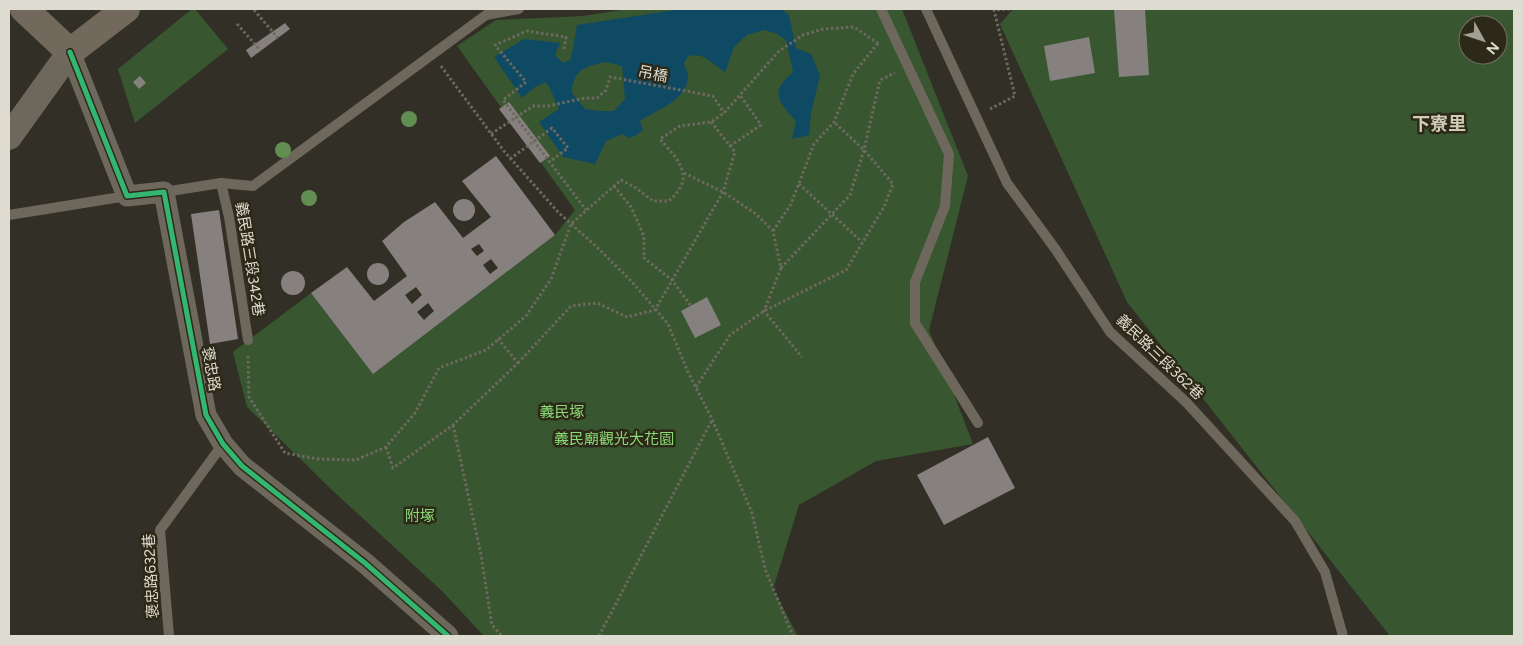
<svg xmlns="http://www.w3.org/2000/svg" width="1523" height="645" font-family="Figtree,'Noto Sans TC',sans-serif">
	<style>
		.green { fill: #385630; fill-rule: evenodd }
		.water { fill: #0f4a64; fill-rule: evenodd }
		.building { fill: #86817f; fill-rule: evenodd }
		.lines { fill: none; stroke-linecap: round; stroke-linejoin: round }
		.path { stroke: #6e6960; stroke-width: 3; stroke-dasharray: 2.5 2.5; stroke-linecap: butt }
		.service { stroke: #6e675c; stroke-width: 10 }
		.minor { stroke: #6e675c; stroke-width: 21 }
		.tertiary { stroke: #6e675c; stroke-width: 26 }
		.secondary { stroke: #72685c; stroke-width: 28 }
		.cycleway-casing { stroke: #2d2918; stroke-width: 8 }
		.cycleway { stroke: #33b770; stroke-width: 5 }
		.tree { fill: #628e51 }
		.labels { text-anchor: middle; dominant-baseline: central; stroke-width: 5; stroke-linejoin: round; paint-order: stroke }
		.street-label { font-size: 15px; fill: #dedbd0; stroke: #2d2918 }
		.park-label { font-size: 15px; fill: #89db75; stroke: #2d2918 }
		.quarter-label { font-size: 18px; font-weight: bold; fill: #d1ccb6; stroke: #2d2918 }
	</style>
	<rect width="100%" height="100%" fill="#323026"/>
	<!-- green -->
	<g class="green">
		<path d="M192 9H195L228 49 135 123 118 69Z"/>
		<path d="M627 9H902L968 176 929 330 973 444 876 461 799 505 773 589 798 636H484L442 591 332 490 247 407 233 352 311 293 373 373 555 235 575 210 457 46 496 20 583 16Z"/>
		<path d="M1013 9H1514V636H1390L1127 302 1000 24ZM1468 25H1498V55H1468Z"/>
	</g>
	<!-- water -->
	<path class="water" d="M682 9H781L789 15 796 48 811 54 820 76 811 113 809 135 792 139 796 121C778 101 769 93 793 72L786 40 775 33 764 30 747 35 734 47 725 72C711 63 705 52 688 56L684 64C685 68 689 74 688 78 686 101 656 110 640 121L643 130 637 135 629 138 622 134 606 141 595 164 563 157 539 122 559 109C554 101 552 88 545 82L535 87 522 98 494 57 524 39 561 43 556 51V56L563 63 571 59 577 25ZM605 62 622 66 625 99 614 111H599L585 109 572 93C573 69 585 67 605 62Z"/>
	<!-- building -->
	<g class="building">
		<path d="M1114 9H1145L1149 75 1119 77Z"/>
		<path d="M285 23 290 29 251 58 246 50Z"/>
		<path d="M1089 37 1095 73 1050 81 1044 46Z"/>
		<path d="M140 76 146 83 139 89 133 82Z"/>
		<path d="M509 102 550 156 540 163 499 109Z"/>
		<path d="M496 156 555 235 373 374 311 293 347 267 374 301 407 276 382 241 404 222 435 202 463 238 491 217 462 181ZM479 244 484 251 477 256 471 249ZM491 259 498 268 490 274 483 265ZM416 287 422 295 412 304 405 295ZM428 303 434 311 424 320 417 312Z"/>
		<circle cx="464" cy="210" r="11"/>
		<path d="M219 210 238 339 210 344 191 214Z"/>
		<circle cx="378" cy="274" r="11"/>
		<circle cx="293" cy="283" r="12"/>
		<path d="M707 297 721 325 695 338 681 311Z"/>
		<path d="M988 437 1015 488 944 525 917 475Z"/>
	</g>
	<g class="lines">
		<!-- path -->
		<g class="path">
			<path d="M254 10 278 38"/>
			<path d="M237 24 261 51"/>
			<path d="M564 49 566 37 527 31 495 45 526 82 503 100 586 210"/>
			<path d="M441 66 504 151 558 212 600 250 633 283 668 324 688 372 712 419 752 513 765 569 793 636"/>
			<path d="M990 109 1015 96 994 10 1010 9"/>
			<path d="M491 134 533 106H548L585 98H597L606 90 610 77 713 96 724 113"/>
			<path d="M730 146 761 125 740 95"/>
			<path d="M510 159 552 128 568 148 549 162"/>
			<path d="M684 173 723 192 756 214 773 231 781 268 764 311 802 357"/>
			<path d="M799 184 862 242"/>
			<path d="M614 186 631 207 644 236V258L672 280 691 306"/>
			<path d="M773 231 791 204 814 144 834 122 853 74 878 43"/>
			<path d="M781 268 850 195 864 150 880 80 895 73"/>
			<path d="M248 356 249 397 285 453 318 459 356 460 386 447 415 413 439 368 486 350 526 316 551 279 571 224 614 186 621 180 636 188 653 201H669C673 197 677 193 680 188 691 170 671 152 660 139L680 126 711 122 724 113 779 51 803 35 823 29 854 27 879 44"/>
			<path d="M518 363 571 306 597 303 627 317 655 310 723 192 735 152 711 122"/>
			<path d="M696 387 730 335 764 311 846 270 884 207 893 184 864 150 834 122"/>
			<path d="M453 425 481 555 492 625 502 636"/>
			<path d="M386 447 393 468 453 425 518 363 498 339"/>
			<path d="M599 636 712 420"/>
		</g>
		<!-- service -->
		<g class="service">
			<path d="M881 9 949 154 945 206 915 282V323L978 423"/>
			<path d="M926 9 1007 183 1056 250 1110 332 1186 402 1295 521 1325 572 1343 636"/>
			<path d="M221 183 229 217 248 340"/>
			<path d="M164 192 221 183 253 186 486 15 519 9"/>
			<path d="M9 215 127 196"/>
			<path d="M169 636 160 530 223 444"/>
		</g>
		<!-- minor -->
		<path class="minor" d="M70 52 127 196 164 192 206 415 223 444 242 466 365 563 448 636"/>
		<!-- tertiary -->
		<path class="tertiary" d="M9 137 70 52"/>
		<!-- secondary -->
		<path class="secondary" d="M24 9 70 52 126 9"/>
		<!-- cycleway casing -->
		<g class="cycleway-casing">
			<path id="cycleway" d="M70 52 127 196 164 192 206 415 223 444 242 466 365 563 448 636"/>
		</g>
		<!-- cycleway -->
		<use href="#cycleway" class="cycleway"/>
	</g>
	<!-- trees -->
	<g class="tree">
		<circle cx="409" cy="119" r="8"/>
		<circle cx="283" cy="150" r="8"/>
		<circle cx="309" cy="198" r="8"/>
	</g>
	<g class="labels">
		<!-- street labels -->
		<g class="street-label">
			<text transform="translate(653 74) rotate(11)">吊橋</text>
			<text transform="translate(250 259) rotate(81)">義民路三段342巷</text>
			<text transform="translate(1160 357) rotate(44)">義民路三段362巷</text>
			<text transform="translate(211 369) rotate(80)">褒忠路</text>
			<text transform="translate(151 576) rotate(-93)">褒忠路632巷</text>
		</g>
		<!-- park labels -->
		<g class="park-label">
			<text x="562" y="412">義民塚</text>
			<text x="614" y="439">義民廟觀光大花園</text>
			<text x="420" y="516">附塚</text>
		</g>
		<!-- quarter labels -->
		<g class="quarter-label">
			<text x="1439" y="124">下寮里</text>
		</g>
	</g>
	<!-- border -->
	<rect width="1523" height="645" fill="none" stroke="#dedbd0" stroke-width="20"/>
	<!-- north arrow -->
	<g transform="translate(1483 40) rotate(130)"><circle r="24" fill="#2d2918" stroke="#747062"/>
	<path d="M0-4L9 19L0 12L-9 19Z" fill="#a29f94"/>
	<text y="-8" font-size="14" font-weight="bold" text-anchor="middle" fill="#dedbd0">N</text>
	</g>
</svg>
